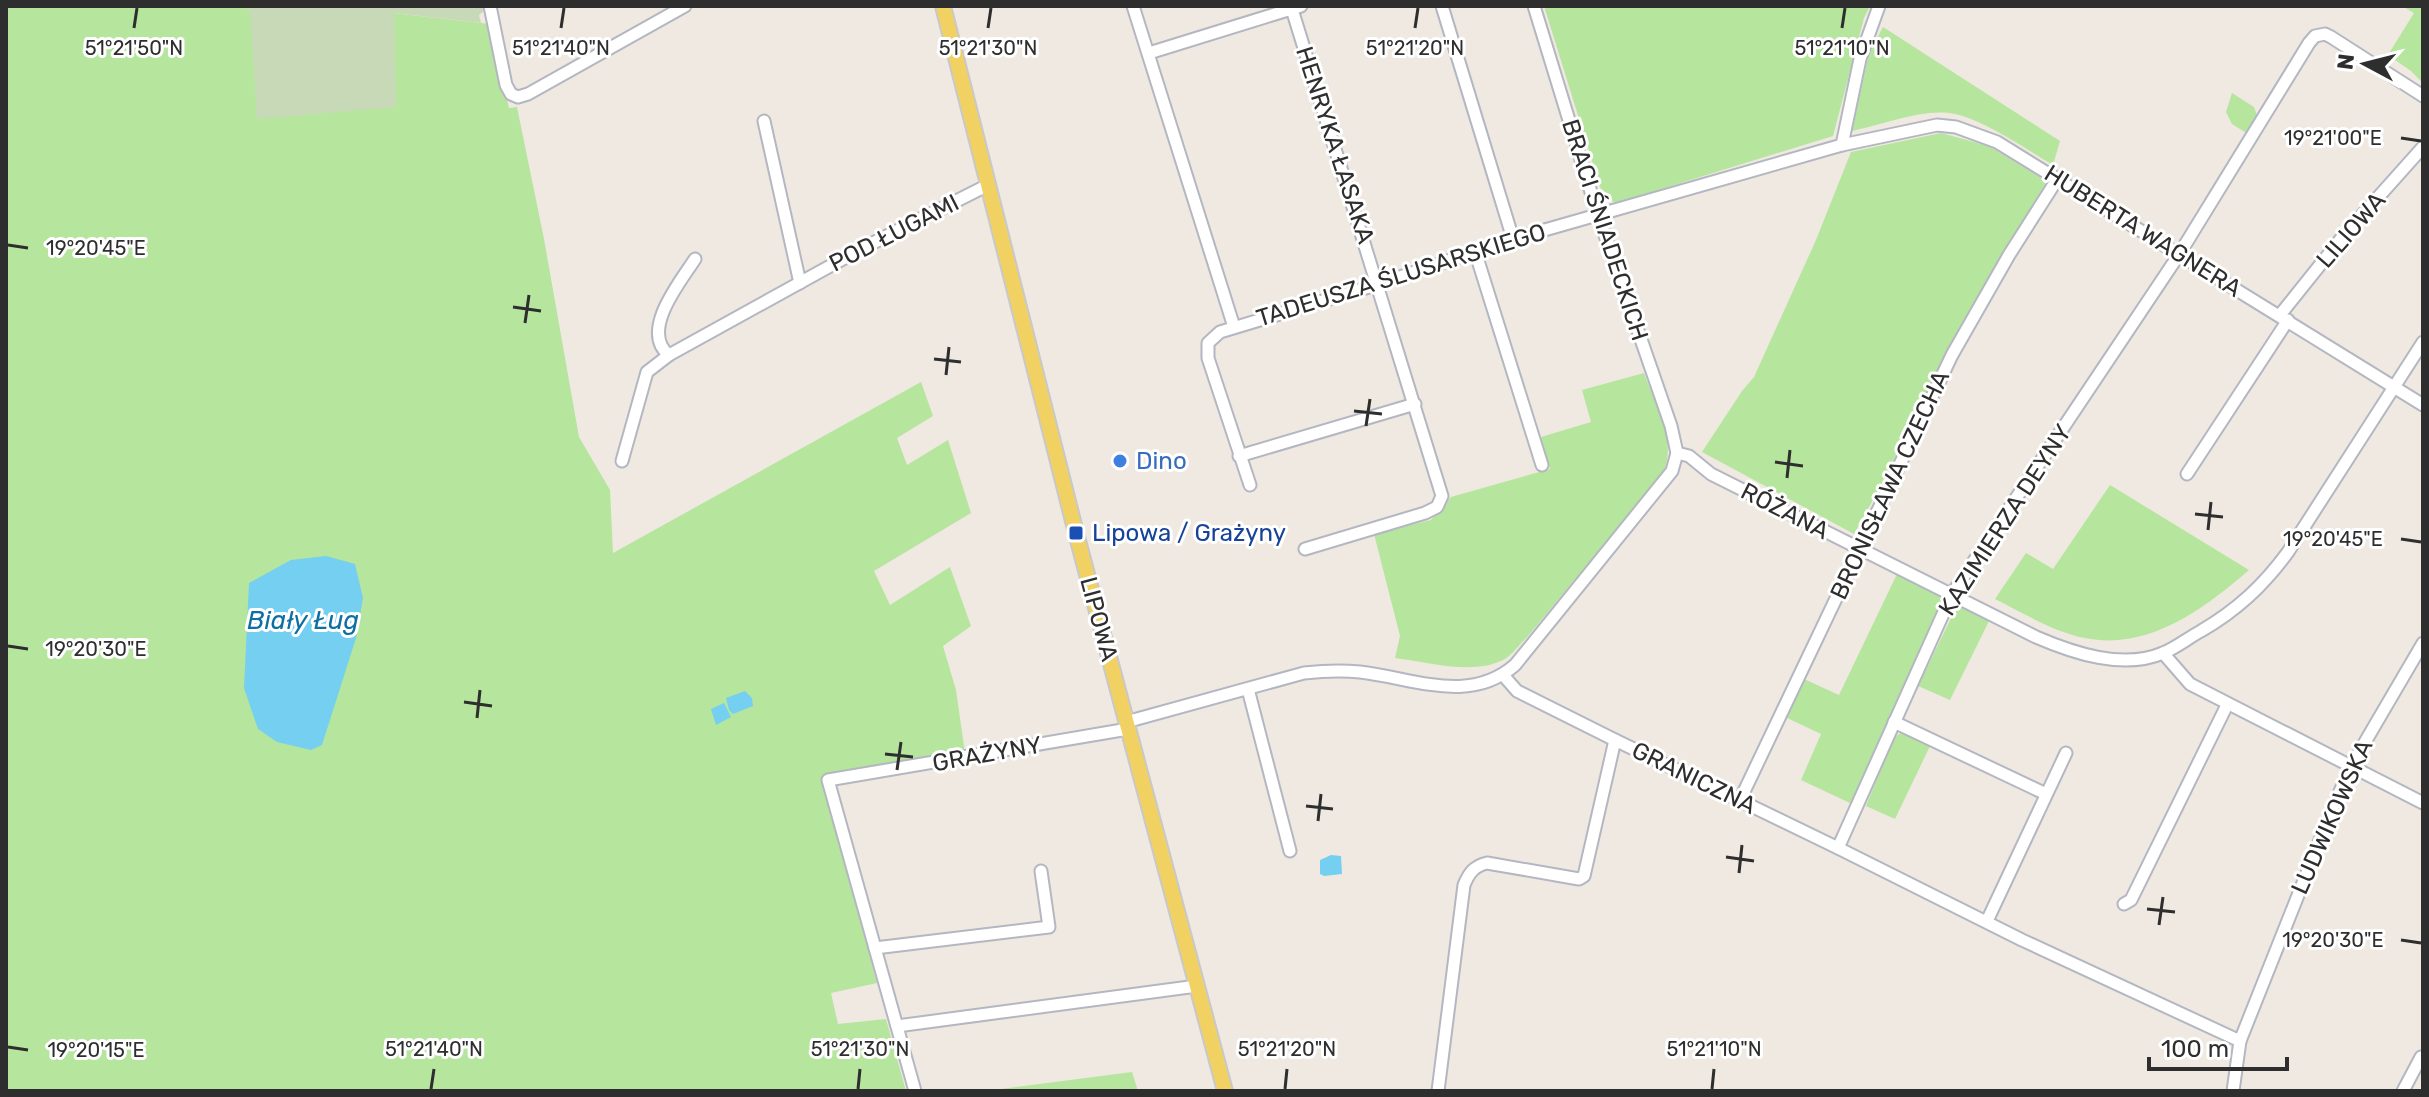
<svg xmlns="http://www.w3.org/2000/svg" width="2429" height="1097" font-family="Rubik,sans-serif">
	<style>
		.green { fill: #b6e59e }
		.cemetery { fill: #c8d9b8 }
		.water { fill: #75cff0 }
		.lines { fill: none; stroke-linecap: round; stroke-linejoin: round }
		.minor-casing { stroke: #b4b7c1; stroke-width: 15 }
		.major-casing { stroke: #c9c9c9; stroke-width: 18 }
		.minor { stroke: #fff; stroke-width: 11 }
		.major { stroke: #f2d163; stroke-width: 14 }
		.ticks { fill: none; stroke: #2e2e2e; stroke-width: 3 }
		.shop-dot { fill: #3f7fe0; stroke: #fff; stroke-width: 3 }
		.transit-dot { fill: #1a4fb4; stroke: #fff; stroke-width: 3 }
		.labels { text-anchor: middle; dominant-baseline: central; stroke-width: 6; stroke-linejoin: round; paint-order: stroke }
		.street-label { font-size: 24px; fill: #2e2e2e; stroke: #fff }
		.shop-label { font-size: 24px; fill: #366cbe; stroke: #fff; text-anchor: start }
		.transit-label { font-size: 24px; fill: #164399; stroke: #fff; text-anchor: start }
		.water-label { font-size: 26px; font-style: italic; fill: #0d6fa3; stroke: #fff }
		.ticks-label { font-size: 20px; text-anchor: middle; fill: #2e2e2e; stroke: #fff; stroke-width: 6; stroke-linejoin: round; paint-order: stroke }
	</style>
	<rect width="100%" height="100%" fill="#efe9e1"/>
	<!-- green -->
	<g class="green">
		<path d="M6 6H246L250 13H393L490 24 509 108 517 107 544 239 579 437 610 490 613 553 921 382 933 416 897 438 907 465 948 440 971 513 874 571 890 605 950 567 971 626 943 646 956 690 965 753 823 777 877 983 831 993 838 1024 886 1019 906 1091H6Z"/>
		<path d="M1544 6H1870L1864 18 1833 136 1616 203 1603 196Z"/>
		<path d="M2402 6H2423V83L2411 71 2388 55 2414 13Z"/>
		<path d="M1883 27 2060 141 2053 165C2027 150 1979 116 1949 113 1918 110 1882 125 1852 131L1869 53Z"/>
		<path d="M2232 93 2254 107 2258 118 2248 134 2232 124 2226 112Z"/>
		<path d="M1941 133 1989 146 2044 180 2045 185 1944 357 1879 489 1854 534 1702 452 1742 391 1754 377 1816 240 1851 152Z"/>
		<path d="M1644 373C1655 404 1679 443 1662 474L1528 636C1521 643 1513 654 1505 659 1474 676 1428 662 1395 658L1400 636 1374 534 1431 520 1451 497 1550 469 1541 437 1591 422 1582 390Z"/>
		<path d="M2110 485 2249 570C2204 609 2148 651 2085 638 2054 632 2023 613 1995 599L2026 553 2053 569Z"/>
		<path d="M1897 574 1946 597 1855 802 1850 803 1801 780 1821 734 1785 717 1804 679 1839 695Z"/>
		<path d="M1962 606 1990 619 1950 700 1918 686 1956 608Z"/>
		<path d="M1901 733 1930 746 1895 819 1866 806 1894 737Z"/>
		<path d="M1132 1072 1138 1091H985Z"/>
	</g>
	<!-- cemetery -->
	<path class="cemetery" d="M246 6H483L484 11 479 15 481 23 394 13 396 107 257 119 250 13Z"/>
	<!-- water -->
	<g class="water">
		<path d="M326 556 355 564 363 598 356 638 322 745 311 750 277 742 258 729 244 688 249 583 291 560Z"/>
		<path d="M745 691 752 698 753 706 733 714 729 710 726 698Z"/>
		<path d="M724 703 731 717 716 725 711 709Z"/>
		<path d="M1331 855 1341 856 1342 874 1324 876 1320 874V860Z"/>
	</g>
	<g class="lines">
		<!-- minor casing -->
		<g class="minor-casing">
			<g id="minor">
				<path d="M490 6 506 85 511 94 518 97 528 94 685 6"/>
				<path d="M1133 6 1234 327"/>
				<path d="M1291 6 1442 496 1437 507 1425 513 1305 549"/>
				<path d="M1442 6 1513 239"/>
				<path d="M1149 53 1301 6"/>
				<path d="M764 121 800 283"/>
				<path d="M1842 145 1860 59 1879 6"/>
				<path d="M1475 251 1542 465"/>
				<path d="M695 259C681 281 639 331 669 355L861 249 988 185"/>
				<path d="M2280 315 2340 240 2423 147"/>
				<path d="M1677 453 1689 456 1711 474 2036 637C2073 653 2123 670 2163 653 2176 648 2188 638 2201 631 2237 610 2263 586 2288 552L2423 342"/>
				<path d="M1239 456 1415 404"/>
				<path d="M622 461 647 372 669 355"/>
				<path d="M2187 474 2288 320"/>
				<path d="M1250 485 1208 358V343L1220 332 1379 284 1513 239 1842 145 1937 125 1956 127 1997 142 2423 405"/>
				<path d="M2163 653 2190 684 2423 803"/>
				<path d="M1503 675 1517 691 1615 740 1838 848 2022 940 2240 1041"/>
				<path d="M1248 689 1290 851"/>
				<path d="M1126 722 1304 673C1322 671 1341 670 1360 672 1414 678 1469 705 1515 665L1672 471 1677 453 1671 426 1598 215 1534 6"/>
				<path d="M1894 722 2046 794"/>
				<path d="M1740 800 1952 355 2009 255 2058 178"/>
				<path d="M1838 848 1952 594 2180 253 2309 43 2315 36 2325 34 2331 37 2423 96"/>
				<path d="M2124 904 2131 900 2227 705"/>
				<path d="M1987 921 2066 753"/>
				<path d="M875 948 1049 927 1041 871"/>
				<path d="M897 1026 1197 986"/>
				<path d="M915 1091 828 780 1128 729"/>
				<path d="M1438 1091 1464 885C1469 873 1474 866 1487 863L1579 879 1584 876 1615 740"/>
				<path d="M2233 1091 2240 1041 2332 810 2351 766 2423 643"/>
				<path d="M2403 1091 2421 1057 2423 1058"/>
			</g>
		</g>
		<!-- major casing -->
		<g class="major-casing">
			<path id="major" d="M943 6 1076 533 1225 1091"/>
		</g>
		<!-- minor -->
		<use href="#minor" class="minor"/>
		<!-- major -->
		<use href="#major" class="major"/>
	</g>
	<!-- ticks -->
	<path class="ticks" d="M134 28 137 8M561 28 564 8M988 28 991 8M1415 28 1418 8M1842 28 1845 8M2401 138 2421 141M8 245 28 248M513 307 541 311M525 323 529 295M934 359 961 362M946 375 949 347M1354 411 1382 414M1366 426 1370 399M1775 462 1803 466M1787 478 1790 450M2195 514 2223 517M2208 530 2211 502M2401 539 2421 542M8 646 28 649M464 702 492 706M477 718 480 690M885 754 913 757M897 770 901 742M1306 806 1333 809M1318 821 1321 794M1726 857 1754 861M1739 873 1742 845M2147 909 2175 912M2159 925 2163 897M2401 940 2421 943M8 1047 28 1050M431 1089 434 1069M858 1089 860 1069M1285 1089 1287 1069M1712 1089 1714 1069"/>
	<!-- markers -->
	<circle class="shop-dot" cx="1120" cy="461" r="8"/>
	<rect class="transit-dot" x="1068" y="525" width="16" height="16" rx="4"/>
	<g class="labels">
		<!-- street labels -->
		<g class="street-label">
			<text transform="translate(1335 145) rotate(72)">HENRYKA ŁASAKA</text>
			<text transform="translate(1605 230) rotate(72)">BRACI ŚNIADECKICH</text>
			<text transform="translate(2351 230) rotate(-49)">LILIOWA</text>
			<text transform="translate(2143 231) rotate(32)">HUBERTA WAGNERA</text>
			<text transform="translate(894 233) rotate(-27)">POD ŁUGAMI</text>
			<text transform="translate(1401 275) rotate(-17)">TADEUSZA ŚLUSARSKIEGO</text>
			<text transform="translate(1890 485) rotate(-65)">BRONISŁAWA CZECHA</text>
			<text transform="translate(1785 511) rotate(27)">RÓŻANA</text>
			<text transform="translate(2005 520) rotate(-57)">KAZIMIERZA DEYNY</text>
			<text transform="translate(1099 619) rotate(75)">LIPOWA</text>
			<text transform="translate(987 754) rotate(-10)">GRAŻYNY</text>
			<text transform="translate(1694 778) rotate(26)">GRANICZNA</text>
			<text transform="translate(2332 817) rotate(-66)">LUDWIKOWSKA</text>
		</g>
		<!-- shop labels -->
		<g class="shop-label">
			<text x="1136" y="461">Dino</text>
		</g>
		<!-- transit labels -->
		<g class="transit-label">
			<text x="1092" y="533">Lipowa / Grażyny</text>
		</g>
		<!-- water labels -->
		<g class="water-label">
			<text x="303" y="620">Biały Ług</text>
		</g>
	</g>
	<g class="ticks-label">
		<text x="561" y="55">51°21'40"N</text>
		<text x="988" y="55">51°21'30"N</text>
		<text x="1415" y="55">51°21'20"N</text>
		<text x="1842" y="55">51°21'10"N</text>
		<text x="134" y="55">51°21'50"N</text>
		<text x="2333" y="145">19°21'00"E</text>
		<text x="96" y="255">19°20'45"E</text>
		<text x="2333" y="546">19°20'45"E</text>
		<text x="96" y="656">19°20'30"E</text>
		<text x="2333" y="947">19°20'30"E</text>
		<text x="434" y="1056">51°21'40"N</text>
		<text x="860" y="1056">51°21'30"N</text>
		<text x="1287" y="1056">51°21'20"N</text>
		<text x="1714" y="1056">51°21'10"N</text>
		<text x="96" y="1057">19°20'15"E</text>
	</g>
	<!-- border -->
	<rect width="2429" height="1097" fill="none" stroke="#2e2e2e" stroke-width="16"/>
	<!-- north arrow -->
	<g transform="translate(2365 64) rotate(277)" stroke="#ffffff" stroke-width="6" paint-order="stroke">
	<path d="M0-6L14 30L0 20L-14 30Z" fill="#2e2e2e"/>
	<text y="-12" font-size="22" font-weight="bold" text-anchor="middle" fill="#2e2e2e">N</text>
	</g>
	<!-- scale -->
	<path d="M2149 1057v12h138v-12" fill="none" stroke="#2e2e2e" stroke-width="4"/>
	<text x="2161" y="1057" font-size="24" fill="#2e2e2e" stroke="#ffffff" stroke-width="6" paint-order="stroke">100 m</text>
</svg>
